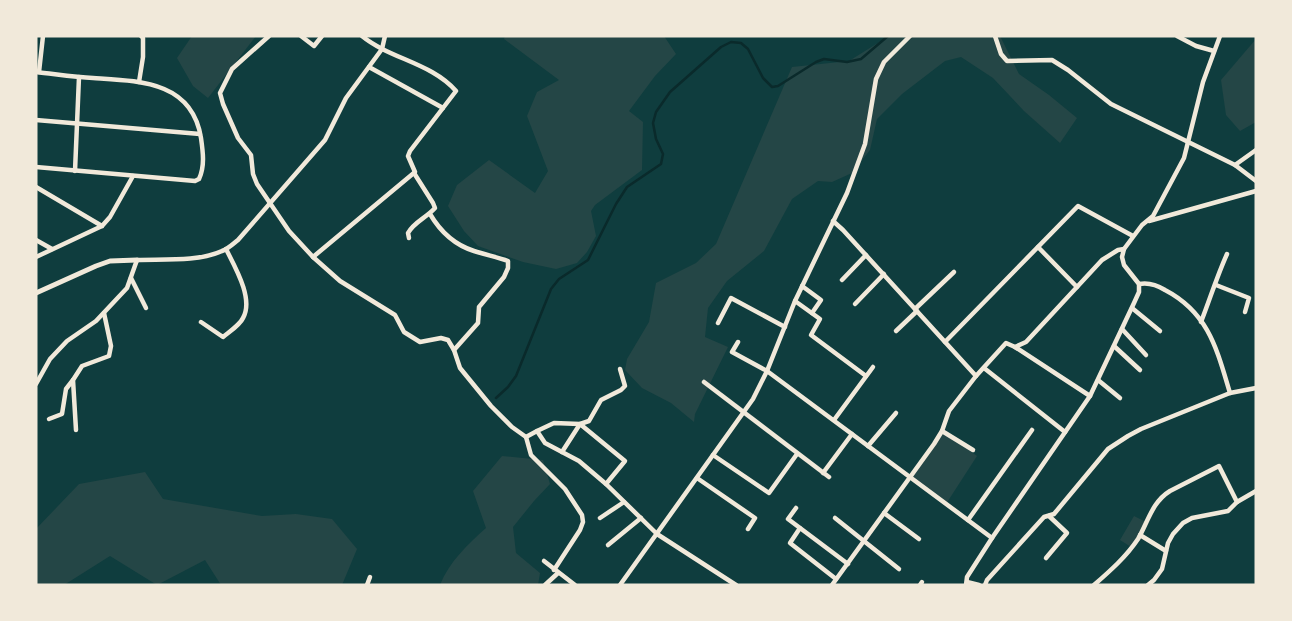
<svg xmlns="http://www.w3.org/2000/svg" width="1292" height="621" font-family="'Golos Text',sans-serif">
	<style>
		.green { fill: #244646 }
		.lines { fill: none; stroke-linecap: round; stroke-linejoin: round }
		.stream { stroke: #0a2a2b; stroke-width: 2.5 }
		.minor { stroke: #f1e9da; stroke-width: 4.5 }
		.tertiary { stroke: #f1e9da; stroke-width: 5 }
	</style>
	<rect width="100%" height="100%" fill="#0f3d3e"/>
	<!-- green -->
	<g class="green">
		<path d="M192 36H256L208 98 193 86 177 58Z"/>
		<path d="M505 36H664L676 54 655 76 629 111 643 122 642 170 595 205 591 211 596 236 587 252 577 263 556 269 523 262 478 246 464 231 448 206 457 185 489 160 535 193 548 171 527 116 537 92 559 80 504 39Z"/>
		<path d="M889 36H1000L1019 74 1049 95 1077 118 1060 143 1024 111 993 78 961 57 945 61 902 94 877 119 870 150 852 173 832 182 818 181 792 199 764 251 727 281 708 308 705 337 728 347 695 414 694 422 671 403 642 388 625 370 627 359 649 322 656 283 696 263 716 244 792 67 849 61Z"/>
		<path d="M1256 39V122L1240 131 1226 115 1221 80Z"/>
		<path d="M942 431 977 456 946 504 909 477Z"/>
		<path d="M502 456 543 460 550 484 534 501 513 527 516 553 540 573 538 585H440C449 562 468 544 486 528L473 491Z"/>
		<path d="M145 472 163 499 262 516 296 514 332 519 357 549 342 585H221L205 560 157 585 110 556 64 585H36V529L79 484Z"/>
		<path d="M1134 516 1146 522 1131 547 1120 540Z"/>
	</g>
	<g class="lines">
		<!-- stream -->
		<path class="stream" d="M496 398 508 387 516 376 551 289 559 279 588 260 616 204 627 187 661 164 663 154 656 139 653 123 656 112 670 92 721 47 731 42 741 43 748 49 763 78 772 87 778 86 816 62 824 59 847 62 861 59 888 36"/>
		<!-- minor -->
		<g class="minor">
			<path d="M269 36 232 69 220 93 223 104 238 138 251 155 253 174 257 184 289 231 313 257 340 281 395 315 404 332 420 342 441 338 448 340 454 350 460 368 491 406 512 427 526 437 537 431 545 443 579 461 606 484 657 534 736 585"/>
			<path d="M301 36 314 46 322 36"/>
			<path d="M995 36 1001 54 1007 61 1052 60 1068 70 1111 104 1235 165 1256 181"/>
			<path d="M1177 36 1196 46 1214 51"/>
			<path d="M369 67 443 108"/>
			<path d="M36 72C55 74 74 77 93 78 139 81 192 81 201 138 203 152 205 166 199 179L195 181 36 167"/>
			<path d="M39 72 43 36"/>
			<path d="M139 82 143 57V38L141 36"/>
			<path d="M36 120 200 134"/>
			<path d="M1235 165 1256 150"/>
			<path d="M75 171 79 77"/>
			<path d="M36 187 102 226"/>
			<path d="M430 214C440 231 455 245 474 251 486 255 497 257 508 261V268L504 277 479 307 478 323 454 350"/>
			<path d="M833 221 843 230 976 376"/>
			<path d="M1149 221 1256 191"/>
			<path d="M409 238 408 233C414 222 426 218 435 208L433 203 414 173"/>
			<path d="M36 240 52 249"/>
			<path d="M1038 247 1077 287"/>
			<path d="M36 257 102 226 110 217 133 176"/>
			<path d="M313 257 415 172 408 156 410 151 456 91C432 63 390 59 362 36"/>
			<path d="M131 278 146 308"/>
			<path d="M842 280 866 255"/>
			<path d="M1139 284C1149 282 1157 285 1165 290 1209 313 1217 350 1230 393"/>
			<path d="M1216 285 1249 298 1245 312"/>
			<path d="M802 286 821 300 812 313"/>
			<path d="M795 301 820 319 811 335 866 376"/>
			<path d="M855 304 884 274"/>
			<path d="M1132 308 1160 331"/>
			<path d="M915 309 954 272"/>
			<path d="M201 322 223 337C229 332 240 325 243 318 254 299 235 267 226 249"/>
			<path d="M1201 322C1210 299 1217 276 1227 254"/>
			<path d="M718 323 731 298 785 327"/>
			<path d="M1122 329 1146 355"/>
			<path d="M896 331 917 311"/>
			<path d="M738 342 732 352 767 371 992 538"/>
			<path d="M945 342 1078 206 1133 236"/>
			<path d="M1114 346 1140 370"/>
			<path d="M1015 347 1026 342 1102 260 1118 250 1124 249"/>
			<path d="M984 368 1065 432"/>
			<path d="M1098 380 1120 398"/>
			<path d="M704 382 829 477"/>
			<path d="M36 384 50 359 67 341 96 321 127 288 137 260C163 259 198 262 222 251 228 249 233 244 238 240L325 140 346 98 382 49 385 36"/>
			<path d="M49 419 62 414 66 389 73 380"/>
			<path d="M834 420 873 367"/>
			<path d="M76 430 73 380 82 366 109 356 111 346 104 313"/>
			<path d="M537 431 554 423 580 424 589 421 601 400 621 390 625 386 620 369"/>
			<path d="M942 431 973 450"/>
			<path d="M526 437 531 455 565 489 582 515 583 522 580 530 554 570"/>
			<path d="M868 446 896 413"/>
			<path d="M562 452 580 424 625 461 606 484"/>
			<path d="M713 455 769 493 797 454"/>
			<path d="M823 473 852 434"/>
			<path d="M697 478 755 518 748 529"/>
			<path d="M796 508 788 519 848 564"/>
			<path d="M884 513 919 539"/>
			<path d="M600 518 624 502"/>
			<path d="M835 518 899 569"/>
			<path d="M968 520 1032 430"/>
			<path d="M800 528 790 543 836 579"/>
			<path d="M1140 535 1166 551"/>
			<path d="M608 545 641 518"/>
			<path d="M1046 558 1067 533 1049 516"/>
			<path d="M544 561 575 585"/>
			<path d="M967 582 979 585"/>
			<path d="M367 585 370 577"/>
			<path d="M545 585 558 573"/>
			<path d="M620 585 753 399 767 371 795 301 847 193 865 144 876 79 884 62 910 36"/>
			<path d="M832 585 934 444 942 431 949 411 976 376 1006 343 1015 347 1090 396"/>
			<path d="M920 585 922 582"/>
			<path d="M966 585 967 577 992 538 1090 396 1134 303 1139 292V284L1124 265 1122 257 1124 249 1142 225 1153 216 1184 158 1203 82 1220 36"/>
			<path d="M985 585 987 580 1044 517 1054 514 1108 449 1128 436 1141 429 1230 393 1256 388"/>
			<path d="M1094 585C1110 571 1126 557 1138 539 1148 522 1152 502 1170 491L1219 466 1237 502"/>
			<path d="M1148 585 1154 580 1162 569 1168 543 1173 534 1183 523 1192 518 1228 511 1237 502 1256 491"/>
		</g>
		<!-- tertiary -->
		<path class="tertiary" d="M36 293 96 266 110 261 137 260"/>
	</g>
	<!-- border -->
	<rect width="1292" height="621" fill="none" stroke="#f1e9da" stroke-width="75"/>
</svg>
